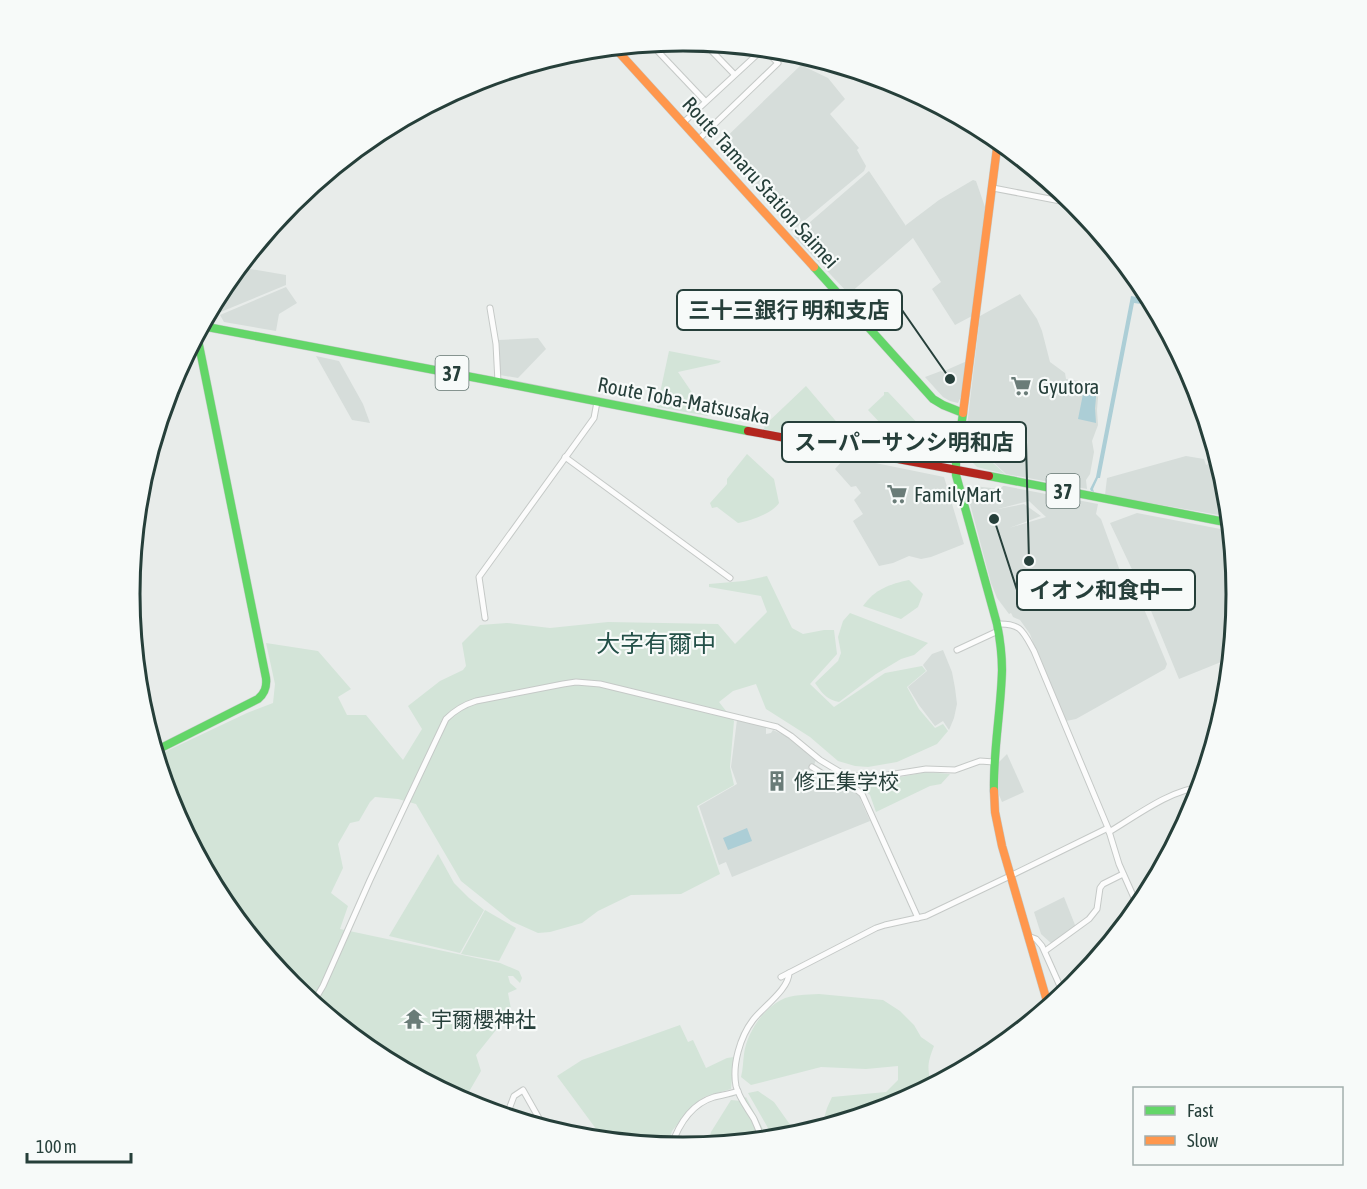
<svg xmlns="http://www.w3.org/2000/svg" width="1367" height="1189" font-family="'Asap Condensed','Noto Sans JP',sans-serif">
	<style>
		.built { fill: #d6ddda; fill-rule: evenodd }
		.green { fill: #d3e4d8 }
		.water { fill: #acced6 }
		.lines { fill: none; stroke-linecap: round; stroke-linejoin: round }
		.street-casing { stroke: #c5c9c7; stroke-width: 7 }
		.fast-casing { stroke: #c4c9c7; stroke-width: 9 }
		.slow-casing { stroke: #c4c9c7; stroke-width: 9 }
		.jam-casing { stroke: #c4c9c7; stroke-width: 9 }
		.street { stroke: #fcfcfc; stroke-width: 5 }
		.fast { stroke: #63d668; stroke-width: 8 }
		.slow { stroke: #ff974d; stroke-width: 8 }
		.jam { stroke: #b3261e; stroke-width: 8 }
		.labels { text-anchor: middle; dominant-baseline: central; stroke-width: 4.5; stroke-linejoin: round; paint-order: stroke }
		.shield { fill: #f7faf9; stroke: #657773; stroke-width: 1.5 }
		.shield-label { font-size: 20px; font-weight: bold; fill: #263f3a }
		.street-label { font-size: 21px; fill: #263f3a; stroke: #f7faf9 }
		.poi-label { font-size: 21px; fill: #263f3a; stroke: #f7faf9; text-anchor: start }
		.quarter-label { font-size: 24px; fill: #235048; stroke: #f7faf9 }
		.rim { fill: none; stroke: #263f3a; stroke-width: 3 }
		.leader { fill: none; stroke: #263f3a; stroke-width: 2 }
		.callout-dot { fill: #263f3a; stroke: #f7faf9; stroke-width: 2 }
		.callout { fill: #f7faf9; stroke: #263f3a; stroke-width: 2 }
		.callout-label { font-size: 22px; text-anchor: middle; font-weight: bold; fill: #263f3a }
	</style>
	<rect width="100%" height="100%" fill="#e8ecea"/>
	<!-- built -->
	<g class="built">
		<path d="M801 65 828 78 845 99 830 114 859 148 857 150 866 166 864 171 792 231 717 146Z"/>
		<path d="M869 171 906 226V225L939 200 973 180 976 181 985 207 972 316 955 325 932 289 941 282 913 238 849 294 794 236Z"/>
		<path d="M239 267 286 275V285L206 318 223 286Z"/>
		<path d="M286 287 297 303 279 314 276 331 224 322 220 315Z"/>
		<path d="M1020 294 1037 319 1042 331 1050 362 1065 373 1066 379 1093 383 1099 386 1097 410 1098 425 1092 441 1094 452 1090 474 1086 480 1087 489 1006 474 992 461 999 453 1005 457 1016 437 967 426 980 316Z"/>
		<path d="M538 338 546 349 518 378 500 375 498 340Z"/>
		<path d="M316 356 339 361 363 404 370 423 352 420Z"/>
		<path d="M967 361 964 385 962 386V394L958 403 950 401 943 397 925 377 941 371 942 372Z"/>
		<path d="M1186 456 1204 459 1206 465 1219 460 1227 487 1230 517 1105 495 1107 478Z"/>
		<path d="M846 457 944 477 964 544 931 557 921 559 909 556 893 563 879 566 853 521 863 514 854 500 861 493 856 486 851 487 835 469Z"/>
		<path d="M974 486 1000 489 1003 486H1005L1098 504 1096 514 1101 519 1120 571 1126 569 1147 616 1167 664 1165 669 1076 719 1066 721 1042 667 1030 634 1020 620 1013 617 1011 613 1009 614 997 598 991 583 970 504 972 503 969 492ZM1029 501 1046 517 1009 528 1041 516 1024 504 998 509Z"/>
		<path d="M1137 513 1231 531 1237 595 1231 658 1179 679 1147 601 1110 523Z"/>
		<path d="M943 650 952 672 955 688 957 704 954 718 949 730 943 721 935 726 919 705 908 687 927 671 923 665 932 654Z"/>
		<path d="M737 720 766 727V734L771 733 773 730 790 738 816 760 810 775 850 788 857 792 861 797 860 799 870 821 732 877 726 862 719 865 699 806 737 784 731 767Z"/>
		<path d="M1007 754 1024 792 1002 802 999 795 998 763Z"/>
		<path d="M1064 897 1077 930 1052 944 1041 934 1034 912Z"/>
	</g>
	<!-- green -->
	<g class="green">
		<path d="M669 351 721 361 719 363 678 372 708 416 657 407Z"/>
		<path d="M806 386 840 426 834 433 837 441 817 439 764 429 765 425Z"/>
		<path d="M884 392H888L922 428 902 445 901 451 858 445 883 426 868 410 884 395Z"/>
		<path d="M966 438 1005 474 977 467 964 454Z"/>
		<path d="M747 454 774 479 779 503C773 513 750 521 738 523L717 507 712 508 710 503 727 484V479Z"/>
		<path d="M767 576 792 628 803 634 824 630H834L837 654 810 684 834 707 885 673 922 666 926 671 907 687 919 709 935 728 943 724 948 731 937 744 897 762 868 767 855 766 838 761 810 737 766 709 756 684 733 691 719 702 734 721 730 767 734 785 697 806 720 874 681 894 631 895 598 911 582 923 550 932 538 933 511 921 461 881 416 804 398 799 375 797 370 802 359 821 350 823 338 844 343 868 331 893 348 906 340 929 500 963 519 971 522 978 520 983 513 976H508L510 983 517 989 508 993 511 1009 508 1012H501L500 1025 476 1055 481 1071 463 1102 375 1055 292 986 223 902 172 806 156 756 247 713 273 703 275 684 266 643 318 651 351 689 338 697 347 715H366L403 760 422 729 408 706 440 681 463 670 466 666 462 643 480 625 507 623 550 628 608 622 718 624 735 644 767 612 761 596 709 587V584L744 581Z"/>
		<path d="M909 580 923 594 918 607 901 619 863 606C875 589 890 584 909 580Z"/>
		<path d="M850 613 928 643 914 655 901 659 876 674 839 702C827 700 822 693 815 683L838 661 841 653 838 637 843 621Z"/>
		<path d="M926 772 950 774 941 784 930 786 876 812 870 795 861 787 860 780 880 781Z"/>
		<path d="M438 854 454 883 469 898 484 910 460 953 389 936Z"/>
		<path d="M485 910 516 928 499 961 461 954Z"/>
		<path d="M819 994 883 1000 900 1011 914 1025 921 1037 934 1046C927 1064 927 1068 932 1087L895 1106 821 1129 827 1108 832 1097 886 1092 898 1080V1066L866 1069 821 1067 751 1085 741 1077C743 1069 743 1062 744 1054 747 1033 762 1010 781 1000 792 994 806 995 819 994Z"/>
		<path d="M680 1025 688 1042 693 1040 706 1068 727 1058 734 1057 731 1089 704 1097 693 1105 672 1131 667 1147 605 1141 557 1076 582 1060Z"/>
		<path d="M758 1091 774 1102 791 1126 801 1135 791 1138 773 1140 772 1135 748 1093Z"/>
		<path d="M746 1097 765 1133 767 1140 707 1146 711 1132 731 1100 741 1101Z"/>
	</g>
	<!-- water -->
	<g class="water">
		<path d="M1131 296 1151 300 1155 306 1134 303 1100 478H1098L1093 489 1094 492 1091 491 1090 489 1096 477Z"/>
		<path d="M1085 384 1097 387 1095 408 1096 423 1078 419Z"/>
		<path d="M747 828 752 841 728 850 723 838Z"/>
		<path d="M969 1067 936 1085 932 1075Z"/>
	</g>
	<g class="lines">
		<!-- street casing -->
		<g class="street-casing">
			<g id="street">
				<path d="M704 43 734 74"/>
				<path d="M651 44 705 101"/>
				<path d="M684 122 763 49"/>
				<path d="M699 139 778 63 763 48"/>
				<path d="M993 188 1076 204"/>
				<path d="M490 308 496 344 498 382"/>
				<path d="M565 457 730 578"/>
				<path d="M485 618 479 577 594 418 597 402"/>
				<path d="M997 624C1021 623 1023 631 1034 651L1108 828 1119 864 1139 909"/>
				<path d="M957 650 998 631"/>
				<path d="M812 767 829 778 851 785 862 794 918 918"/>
				<path d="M1109 832C1136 816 1170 790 1201 787"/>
				<path d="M1028 936 1036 939 1042 946 1064 995"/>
				<path d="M1045 951 1089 919 1097 909 1100 888 1103 884 1123 874"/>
				<path d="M781 977 876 928 885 925 926 916 1010 876 1108 828"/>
				<path d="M1062 988 1080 970 1093 965"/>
				<path d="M313 1003 323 986 370 880 446 719C455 710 463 705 476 701L563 684 576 682 600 684 777 727 791 736 820 760 840 772 846 775 876 777 926 769 955 770 980 761 994 762"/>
				<path d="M506 1117 514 1096 523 1090 545 1129"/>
				<path d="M763 1141C760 1133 757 1126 754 1119 748 1109 739 1098 736 1086 732 1065 740 1037 753 1020 763 1007 789 989 789 973"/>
				<path d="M671 1147C678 1126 691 1104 714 1097 722 1095 730 1094 738 1091"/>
			</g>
		</g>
		<!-- fast casing -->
		<g class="fast-casing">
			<g id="fast">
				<path d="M814 267 933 399 943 405 963 413 956 463V475L997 624C1000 639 1002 655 1002 670 1001 711 993 751 994 791"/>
				<path d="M202 326 498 382 748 431"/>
				<path d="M989 476 1230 523"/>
				<path d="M155 751 258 699C265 693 267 687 266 678L197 335"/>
			</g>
		</g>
		<!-- slow casing -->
		<g class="slow-casing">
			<g id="slow">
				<path d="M614 47 814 267"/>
				<path d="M963 413 998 140"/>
				<path d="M994 791 995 812 1002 846 1049 1008"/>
			</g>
		</g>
		<!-- jam casing -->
		<g class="jam-casing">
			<path id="jam" d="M748 431 989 476"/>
		</g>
		<!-- street -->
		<use href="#street" class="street"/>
		<!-- fast -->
		<use href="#fast" class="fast"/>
		<!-- slow -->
		<use href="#slow" class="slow"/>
		<!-- jam -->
		<use href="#jam" class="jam"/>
	</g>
	<!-- icons -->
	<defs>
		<g id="supermarket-bare" transform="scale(1.62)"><path d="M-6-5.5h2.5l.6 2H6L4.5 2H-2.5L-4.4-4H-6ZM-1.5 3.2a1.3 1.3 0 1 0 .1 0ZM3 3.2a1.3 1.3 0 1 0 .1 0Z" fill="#6a7c78" stroke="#f7faf9" stroke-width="2.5" paint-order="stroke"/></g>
		<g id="building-bare" transform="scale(1.62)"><path d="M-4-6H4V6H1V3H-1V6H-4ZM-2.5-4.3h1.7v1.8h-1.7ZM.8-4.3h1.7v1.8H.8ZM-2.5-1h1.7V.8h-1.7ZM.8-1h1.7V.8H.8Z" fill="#6a7c78" stroke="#f7faf9" stroke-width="2.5" paint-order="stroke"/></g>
		<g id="temple-bare" transform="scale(1.62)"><path d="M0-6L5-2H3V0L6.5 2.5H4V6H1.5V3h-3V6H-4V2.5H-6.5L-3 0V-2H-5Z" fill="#6a7c78" stroke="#f7faf9" stroke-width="2.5" paint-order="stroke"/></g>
	</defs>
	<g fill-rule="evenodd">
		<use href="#supermarket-bare" x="1021" y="386"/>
		<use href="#supermarket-bare" x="897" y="494"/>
		<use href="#building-bare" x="777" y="781"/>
		<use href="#temple-bare" x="414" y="1019"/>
	</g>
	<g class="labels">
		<!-- shield labels -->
		<g class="shield">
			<rect x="435.5" y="356" width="33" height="34" rx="4.5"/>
			<rect x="1046.5" y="474" width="33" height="34" rx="4.5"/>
		</g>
		<g class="shield-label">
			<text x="452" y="373">37</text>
			<text x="1063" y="491">37</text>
		</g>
		<!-- street labels -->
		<g class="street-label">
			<text transform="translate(761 182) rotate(48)">Route Tamaru Station Saimei</text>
			<text transform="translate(684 400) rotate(11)">Route Toba-Matsusaka</text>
		</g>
		<!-- poi labels -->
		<g class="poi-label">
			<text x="1038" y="386">Gyutora</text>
			<text x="914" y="494">FamilyMart</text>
			<text x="794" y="781">修正集学校</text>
			<text x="431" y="1019">宇爾櫻神社</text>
		</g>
		<!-- quarter labels -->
		<g class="quarter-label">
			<text x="656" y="643">大字有爾中</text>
		</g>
	</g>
	<!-- crop -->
	<path d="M0 0H1367V1189H0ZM140 594a543 543 0 1 1 1086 0a543 543 0 1 1-1086 0Z" fill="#f7faf9" fill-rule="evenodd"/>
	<path class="rim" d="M140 594a543 543 0 1 1 1086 0a543 543 0 1 1-1086 0Z"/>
	<!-- callouts -->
	<path class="leader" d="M950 379L902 310M1029 561L1026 442M994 519L1017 590"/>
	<g class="callout-dot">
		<circle cx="950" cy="379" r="6"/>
		<circle cx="1029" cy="561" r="6"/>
		<circle cx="994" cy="519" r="6"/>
	</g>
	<g class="callout">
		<rect x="677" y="290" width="225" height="40" rx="6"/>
		<rect x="782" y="422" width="244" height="40" rx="6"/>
		<rect x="1017" y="570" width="178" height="40" rx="6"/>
	</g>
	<g class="callout-label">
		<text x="789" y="318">三十三銀行 明和支店</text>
		<text x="904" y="450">スーパーサンシ明和店</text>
		<text x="1106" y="598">イオン和食中一</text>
	</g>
	<!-- legend -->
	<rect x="1133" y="1087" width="210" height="78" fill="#f7faf9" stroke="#a3afad" stroke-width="1.5"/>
	<rect x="1145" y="1106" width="30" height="9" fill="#63d668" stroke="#a3afad" stroke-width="1.5"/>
	<text x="1187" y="1117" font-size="18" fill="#263f3a">Fast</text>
	<rect x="1145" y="1136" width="30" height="9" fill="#ff974d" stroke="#a3afad" stroke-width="1.5"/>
	<text x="1187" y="1147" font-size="18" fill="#263f3a">Slow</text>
	<!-- scale -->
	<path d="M27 1153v9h104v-9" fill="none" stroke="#263f3a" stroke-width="3"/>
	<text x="36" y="1153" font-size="18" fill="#263f3a" stroke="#f7faf9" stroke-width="4.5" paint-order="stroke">100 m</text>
</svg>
